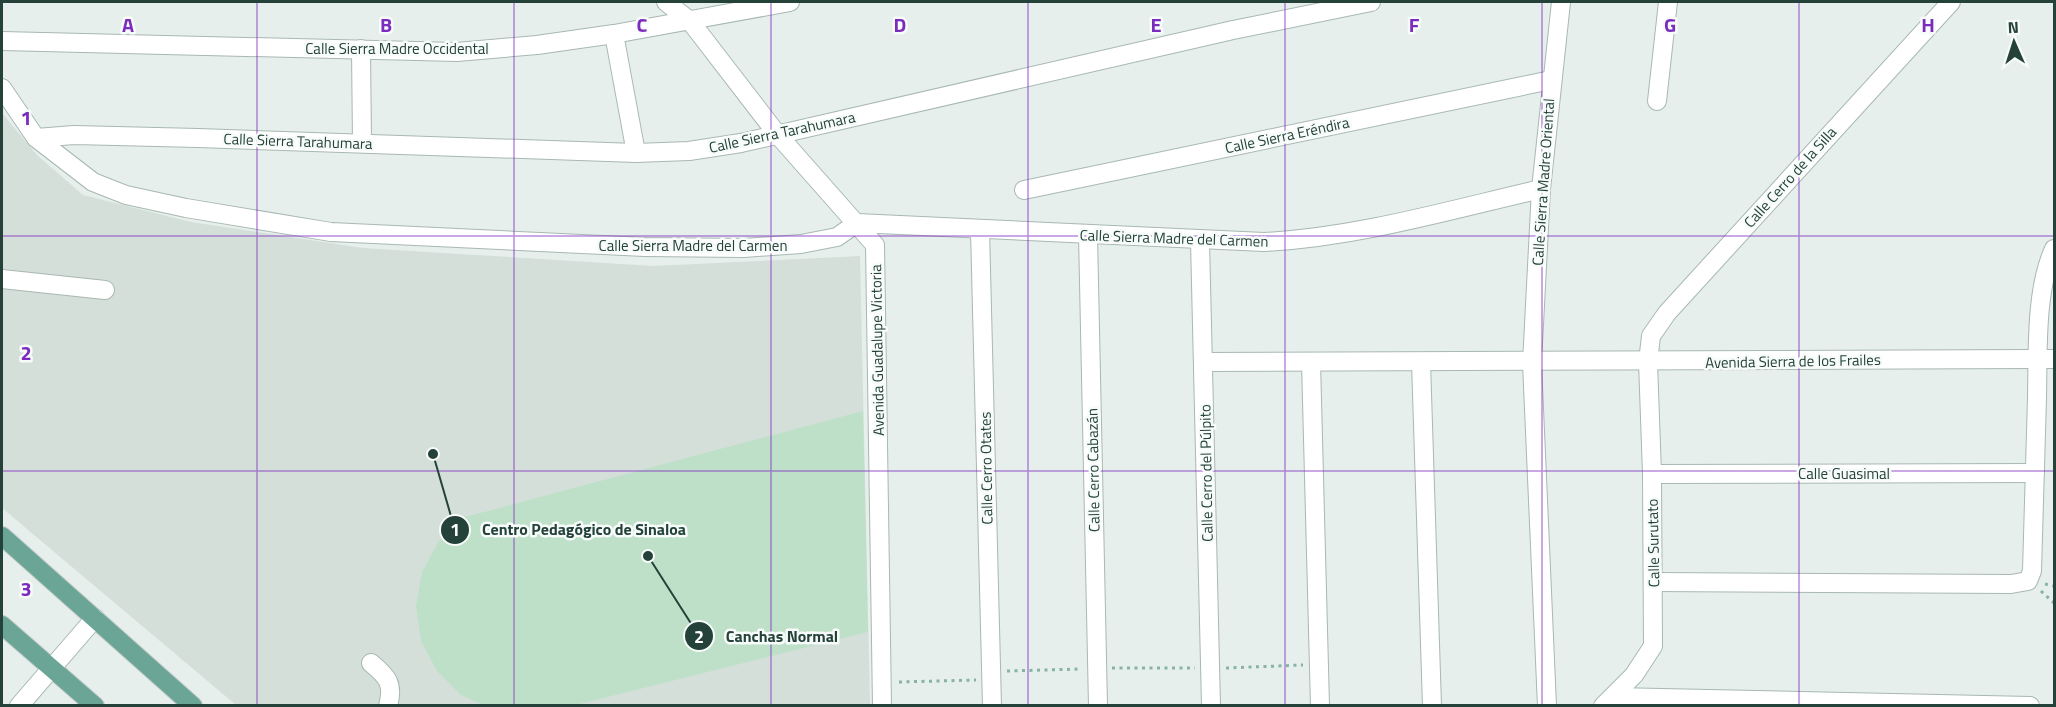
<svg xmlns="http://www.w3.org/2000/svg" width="2056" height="707" font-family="'Titillium Web',sans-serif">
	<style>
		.built { fill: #d4dfda }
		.green { fill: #bfe0c8 }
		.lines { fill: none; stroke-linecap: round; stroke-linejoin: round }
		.minor-casing { stroke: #a8b8b2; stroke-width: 20 }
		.major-casing { stroke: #c2cac8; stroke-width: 20 }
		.path { stroke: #86b3a5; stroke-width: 3; stroke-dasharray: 3 4.5; stroke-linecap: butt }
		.minor { stroke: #fff; stroke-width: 18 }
		.major { stroke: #6aa596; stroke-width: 18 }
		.grid { fill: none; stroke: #7b2cbf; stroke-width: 1.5; stroke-opacity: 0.55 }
		.labels { text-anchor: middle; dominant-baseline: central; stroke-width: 5; stroke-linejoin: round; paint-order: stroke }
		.street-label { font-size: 15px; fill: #24423a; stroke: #f7fbf9 }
		.grid-label { font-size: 20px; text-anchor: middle; font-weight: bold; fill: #7b2cbf; stroke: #f7fbf9; stroke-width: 5; stroke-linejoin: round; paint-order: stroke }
		.leader { fill: none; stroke: #24423a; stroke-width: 2 }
		.callout-dot { fill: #24423a; stroke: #f7fbf9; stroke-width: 2 }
		.mark-label { font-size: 18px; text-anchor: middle; font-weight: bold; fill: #fff }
		.callout-label { font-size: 16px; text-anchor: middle; font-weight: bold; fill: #24423a; stroke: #f7fbf9; stroke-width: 5; stroke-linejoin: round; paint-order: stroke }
	</style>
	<rect width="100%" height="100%" fill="#e6efeb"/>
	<!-- built -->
	<path class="built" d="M2 113 37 155 83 195 191 222 363 248 653 266 860 256 870 705H236L2 508Z"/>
	<!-- green -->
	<path class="green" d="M863 411 868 632 576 705H483L461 695 437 671 421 641 416 606 422 572 439 541 465 517Z"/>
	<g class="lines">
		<!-- minor casing -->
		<g class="minor-casing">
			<g id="minor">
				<path d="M666 2 690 21 777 134 875 245 882 706"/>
				<path d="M614 34 636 153"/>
				<path d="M2 41 457 52 537 45 614 34 790 2"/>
				<path d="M361 49 362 143"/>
				<path d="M2 88 36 138 93 182 126 195 186 208 331 232 645 247 744 248 801 244 837 237 857 223 1264 242C1358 237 1450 210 1541 189"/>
				<path d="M1657 101 1668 2"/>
				<path d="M36 138 74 135 198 138 636 153 689 151 741 143 1233 30 1371 2"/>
				<path d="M1024 190 1551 80"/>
				<path d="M980 230 992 706"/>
				<path d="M1088 235 1098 706"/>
				<path d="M1200 241 1211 706"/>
				<path d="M2 279 105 290"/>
				<path d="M1203 362 2054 359"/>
				<path d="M1311 362 1320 706"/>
				<path d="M1421 362 1432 706"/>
				<path d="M1652 474 2035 473"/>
				<path d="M1654 582 2011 584 2028 581 2032 571C2034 513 2035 456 2037 398 2038 352 2035 290 2054 249"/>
				<path d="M371 663C388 677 394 684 388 706"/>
				<path d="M1614 697 2030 706"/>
				<path d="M19 706 95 618"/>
				<path d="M1547 706 1532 363 1541 189 1561 2"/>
				<path d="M1603 706 1634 675 1653 646 1652 474 1648 362 1651 336 1667 313 1951 2"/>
			</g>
		</g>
		<!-- major casing -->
		<g class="major-casing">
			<g id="major">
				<path d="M2 536 193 706"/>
				<path d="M2 625 95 706"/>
			</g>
		</g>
		<!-- path -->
		<g class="path">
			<path d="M2045 584 2054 586"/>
			<path d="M2041 591 2054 603"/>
			<path d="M1112 668H1195"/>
			<path d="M1226 668 1303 665"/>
			<path d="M1007 671 1081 669"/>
			<path d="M899 682 976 680"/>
		</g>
		<!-- minor -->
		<use href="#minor" class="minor"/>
		<!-- major -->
		<use href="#major" class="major"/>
	</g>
	<!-- grid -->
	<path class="grid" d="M257 2V706M514 2V706M771 2V706M1028 2V706M1285 2V706M1542 2V706M1799 2V706M2 236H2054M2 471H2054"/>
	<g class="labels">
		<!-- street labels -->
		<g class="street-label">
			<text x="397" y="48">Calle Sierra Madre Occidental</text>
			<text transform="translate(782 132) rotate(-12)">Calle Sierra Tarahumara</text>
			<text transform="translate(1287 135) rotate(-12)">Calle Sierra Eréndira</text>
			<text transform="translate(298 141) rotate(2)">Calle Sierra Tarahumara</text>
			<text transform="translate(1790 177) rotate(-48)">Calle Cerro de la Silla</text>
			<text transform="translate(1543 182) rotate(-86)">Calle Sierra Madre Oriental</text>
			<text transform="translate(1174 238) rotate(2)">Calle Sierra Madre del Carmen</text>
			<text x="693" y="245">Calle Sierra Madre del Carmen</text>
			<text transform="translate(877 350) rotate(-91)">Avenida Guadalupe Victoria</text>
			<text transform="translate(1793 361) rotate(-1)">Avenida Sierra de los Frailes</text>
			<text transform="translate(986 468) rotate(-91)">Calle Cerro Otates</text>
			<text transform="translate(1093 470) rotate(-91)">Calle Cerro Cabazán</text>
			<text transform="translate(1206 473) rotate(-91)">Calle Cerro del Púlpito</text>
			<text x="1844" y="473">Calle Guasimal</text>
			<text transform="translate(1653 543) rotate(-91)">Calle Surutato</text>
		</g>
	</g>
	<g class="grid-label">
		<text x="128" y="32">A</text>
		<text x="386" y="32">B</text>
		<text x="642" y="32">C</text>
		<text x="900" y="32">D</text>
		<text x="1156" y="32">E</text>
		<text x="1414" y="32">F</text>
		<text x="1670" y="32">G</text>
		<text x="1928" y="32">H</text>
		<text x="26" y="125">1</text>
		<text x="26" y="360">2</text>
		<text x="26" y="596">3</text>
	</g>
	<!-- callouts -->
	<path class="leader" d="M433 454L455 530M648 556L699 636"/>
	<g class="callout-dot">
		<circle cx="433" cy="454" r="6"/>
		<circle cx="648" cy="556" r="6"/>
		<circle cx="455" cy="530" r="15"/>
		<circle cx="699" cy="636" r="15"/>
	</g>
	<g class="mark-label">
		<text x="455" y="536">1</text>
		<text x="699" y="643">2</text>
	</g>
	<g class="callout-label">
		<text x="584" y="535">Centro Pedagógico de Sinaloa</text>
		<text x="782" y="642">Canchas Normal</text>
	</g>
	<!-- border -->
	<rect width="2056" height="707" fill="none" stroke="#24423a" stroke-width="6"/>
	<!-- north arrow -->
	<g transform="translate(2014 42) rotate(357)" stroke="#f7fbf9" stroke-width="4.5" paint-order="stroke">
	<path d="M0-4.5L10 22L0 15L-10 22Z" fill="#24423a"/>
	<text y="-9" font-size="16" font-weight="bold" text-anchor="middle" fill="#24423a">N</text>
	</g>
</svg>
